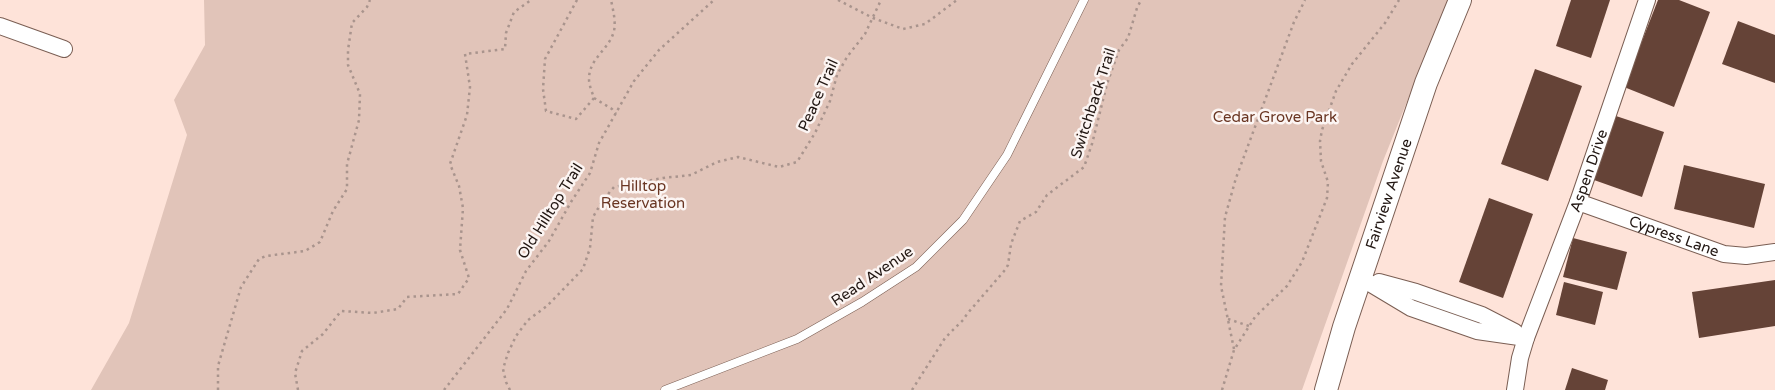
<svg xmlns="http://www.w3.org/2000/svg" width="1775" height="390" font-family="'Varela Round',sans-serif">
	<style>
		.green { fill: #e1c4b9 }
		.building { fill: #654337 }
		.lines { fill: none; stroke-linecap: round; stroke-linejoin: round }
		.lane-casing { stroke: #7a5e53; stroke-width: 9 }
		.street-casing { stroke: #7a5e53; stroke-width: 18 }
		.secondary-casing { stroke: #7a5e53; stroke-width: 24 }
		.path { stroke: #a9948d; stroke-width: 2.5; stroke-dasharray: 2.5 4; stroke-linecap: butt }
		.lane { stroke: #fff; stroke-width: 8 }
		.street { stroke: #fff; stroke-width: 16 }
		.secondary { stroke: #fff; stroke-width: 22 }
		.labels { text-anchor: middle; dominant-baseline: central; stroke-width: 5; stroke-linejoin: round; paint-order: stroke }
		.street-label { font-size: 15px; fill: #221713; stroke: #fcf5f3 }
		.park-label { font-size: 15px; fill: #6a3623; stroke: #fcf5f3 }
	</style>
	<rect width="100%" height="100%" fill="#fee3d9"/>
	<!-- green -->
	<path class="green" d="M204 0H1448L1383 161 1302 390H91L129 323 187 135 174 100 205 45Z"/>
	<!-- building -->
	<g class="building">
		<path d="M1571 0H1610L1591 58 1556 46Z"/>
		<path d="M1658 0H1679L1710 12 1674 107 1624 87Z"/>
		<path d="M1738 21 1775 35V83L1722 64Z"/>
		<path d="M1535 69 1582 86 1548 181 1501 164Z"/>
		<path d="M1616 116 1664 132 1642 197 1594 180Z"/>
		<path d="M1684 165 1765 184 1754 228 1674 209Z"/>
		<path d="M1489 198 1533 214 1503 298 1459 282Z"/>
		<path d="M1573 238 1627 252 1617 290 1563 277Z"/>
		<path d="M1775 280V326L1699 338 1692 292Z"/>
		<path d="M1564 282 1603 292 1595 325 1556 315Z"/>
		<path d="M1572 368 1608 380 1605 390H1565Z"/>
	</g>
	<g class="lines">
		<!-- lane casing -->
		<g class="lane-casing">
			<path id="lane" d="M665 390 797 339 862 302 916 267 963 220 1007 155 1084 0"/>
		</g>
		<!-- street casing -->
		<g class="street-casing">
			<g id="street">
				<path d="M0 26 64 49"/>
				<path id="s1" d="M1578 202 1724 254 1746 256 1775 252"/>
				<path d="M1361 278 1411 308 1477 331 1526 338"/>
				<path d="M1379 282 1416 292 1482 315 1515 332"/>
				<path id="s2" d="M1515 390 1520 358 1526 338 1578 202 1647 0"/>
			</g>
		</g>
		<!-- secondary casing -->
		<g class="secondary-casing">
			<g id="secondary">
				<path id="s3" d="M1326 390 1344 327 1426 83 1460 0"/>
			</g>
		</g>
		<!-- path -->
		<g class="path">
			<path d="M577 0 545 59 543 89 546 111 576 119 594 98C592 92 589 85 589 79 589 58 609 50 614 31 616 21 613 10 611 0"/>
			<path d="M838 0 873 18 903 29 925 24 957 0"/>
			<path d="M594 98 612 109 616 114"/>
			<path d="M1228 319 1249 326"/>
			<path d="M1234 349 1221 286 1225 217 1236 178 1294 22 1305 0"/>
			<path d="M218 390V366L241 287 259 259 266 256 305 251 320 242 333 211 347 189V164L359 120 360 94 348 65V50L352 23 367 7 370 0"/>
			<path d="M298 390 295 373 302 351 323 334 341 311 373 313 398 309 407 297 458 294 469 278 460 250 463 208 459 186 450 164 467 115 470 87 465 54 505 49 506 33 514 12 531 0"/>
			<path d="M444 390 507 309 526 271 549 241 571 202 590 173 599 143 634 81 659 50 714 0"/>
			<path d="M510 390 506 382 503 369 508 353 516 336 528 320 547 306 583 269 590 248 593 217 603 200 614 187 663 178 691 175 717 162 738 157 779 167 797 162 815 133 830 101 837 75 847 57 865 34 881 0"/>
			<path d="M912 390 945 338 963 320 967 314 1005 270 1008 265 1011 244 1020 221 1036 212 1047 195 1084 167 1092 144 1107 84 1119 50 1128 38 1137 8 1141 0"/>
			<path d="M1222 390 1234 350 1255 317 1287 286 1302 262 1327 198 1328 182 1321 161 1320 141 1322 130 1336 91 1352 64 1385 23 1399 0"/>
		</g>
		<!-- lane -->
		<use href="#lane" class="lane"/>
		<!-- street -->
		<use href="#street" class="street"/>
		<!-- secondary -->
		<use href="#secondary" class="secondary"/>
	</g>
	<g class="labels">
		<!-- street labels -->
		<g class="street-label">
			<text transform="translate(818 95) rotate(-66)">Peace Trail</text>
			<text transform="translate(1093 103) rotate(-72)">Switchback Trail</text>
			<text stroke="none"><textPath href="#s2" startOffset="232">Aspen Drive</textPath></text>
			<text stroke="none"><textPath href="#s3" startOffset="206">Fairview Avenue</textPath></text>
			<text transform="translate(550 211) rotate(-58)">Old Hilltop Trail</text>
			<text stroke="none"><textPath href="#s1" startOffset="102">Cypress Lane</textPath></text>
			<text transform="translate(872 276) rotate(-34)">Read Avenue</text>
		</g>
		<!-- park labels -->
		<g class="park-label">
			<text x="1275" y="117">Cedar Grove Park</text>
			<text x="643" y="186">Hilltop<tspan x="643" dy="17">Reservation</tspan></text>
		</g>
	</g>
</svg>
